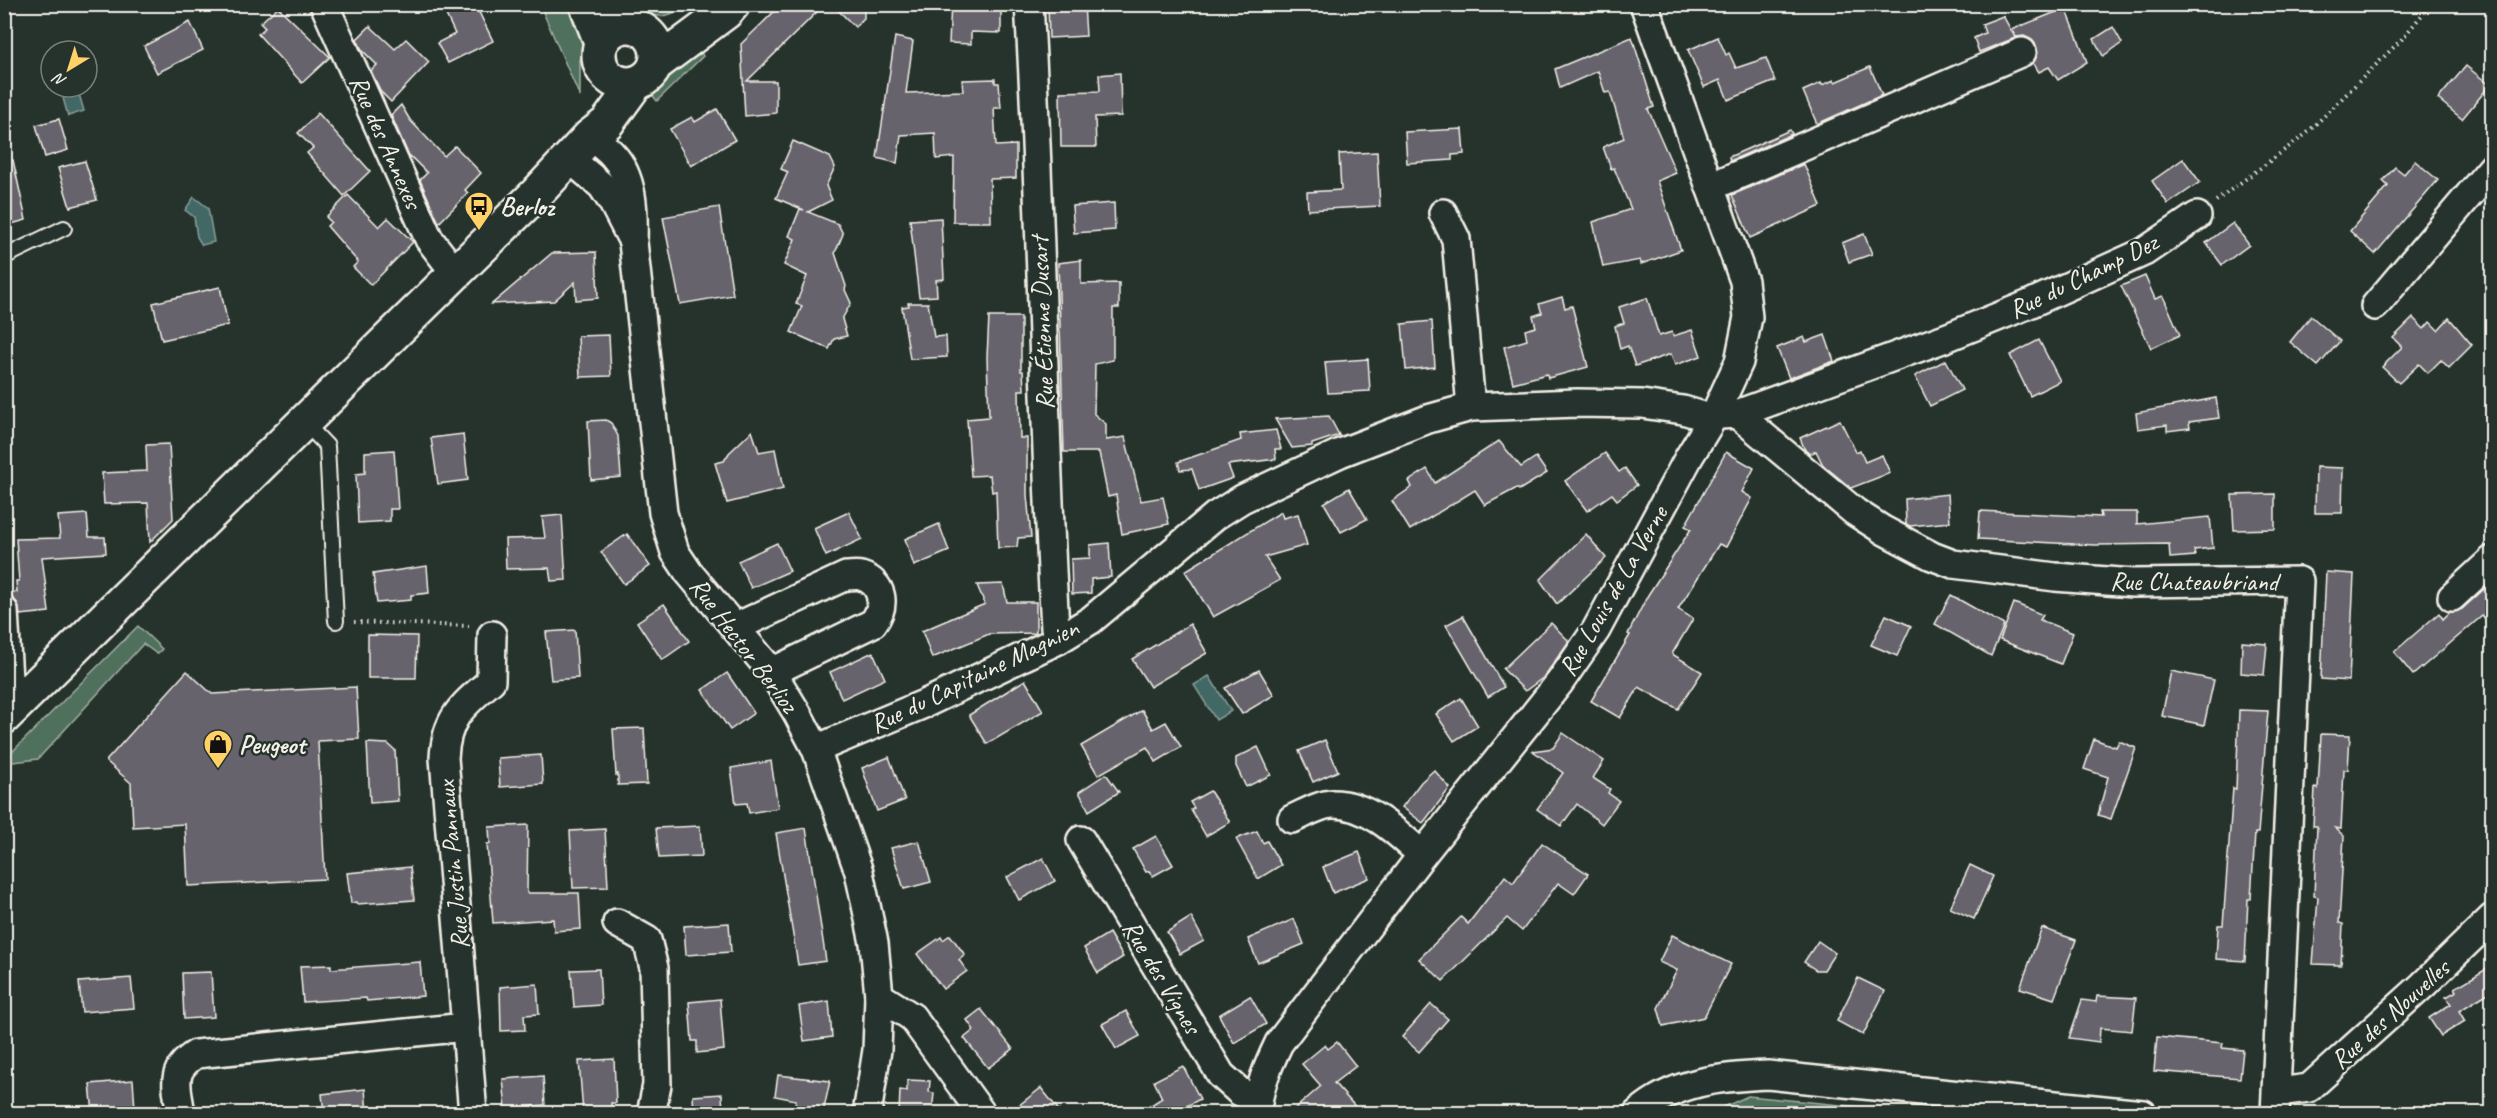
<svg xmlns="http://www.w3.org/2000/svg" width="2497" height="1118" font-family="Caveat,sans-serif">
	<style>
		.green { fill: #4f705b; stroke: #a2b0a2; stroke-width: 1.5 }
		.water { fill: #426765; stroke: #899e99; stroke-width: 1.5 }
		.building { fill: #66636d; stroke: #f4f1e8; stroke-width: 1.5 }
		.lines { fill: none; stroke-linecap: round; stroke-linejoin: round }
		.service-casing { stroke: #f4f1e8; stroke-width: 18 }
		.minor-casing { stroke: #f4f1e8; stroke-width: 32 }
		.secondary-casing { stroke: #f4f1e8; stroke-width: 38 }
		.path { stroke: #f4f1e8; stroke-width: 4; stroke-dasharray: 1.5 4.5; stroke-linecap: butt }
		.service { stroke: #26332d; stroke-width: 14 }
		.minor { stroke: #26332d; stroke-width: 27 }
		.secondary { stroke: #26332d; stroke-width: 33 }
		.labels { text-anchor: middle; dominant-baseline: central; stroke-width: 5; stroke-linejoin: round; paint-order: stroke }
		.street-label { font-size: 26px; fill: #f4f1e8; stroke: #26332d }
		.poi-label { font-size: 26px; font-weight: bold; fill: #f4f1e8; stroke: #26332d; text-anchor: start }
	</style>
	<rect width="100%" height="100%" fill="#26332d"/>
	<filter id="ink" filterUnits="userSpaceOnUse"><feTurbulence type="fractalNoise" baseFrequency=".0167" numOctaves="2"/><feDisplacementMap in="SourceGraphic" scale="12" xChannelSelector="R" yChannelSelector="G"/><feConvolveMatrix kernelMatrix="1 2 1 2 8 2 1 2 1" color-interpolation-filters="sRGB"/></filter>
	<g filter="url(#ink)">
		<!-- green -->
		<g class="green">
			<path d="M684 4C669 24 637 15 618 5Z"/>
			<path d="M540 5H570L584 36 585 46 580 60V97Z"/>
			<path d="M697 44 703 56 657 101 650 92Z"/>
			<path d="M138 626 162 649 157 654 143 644 38 759 5 763V759Z"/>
			<path d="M1748 1096 1923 1113H1711Z"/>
		</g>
		<!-- water -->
		<g class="water">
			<path d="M60 87H77L84 111 68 116Z"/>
			<path d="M194 197 208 208 214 242 202 245 197 237 194 217 185 210Z"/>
			<path d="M1209 676 1231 711 1216 720 1194 685Z"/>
		</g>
		<!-- building -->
		<g class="building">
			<path d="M441 4H475L493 41 448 63 437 43 455 34Z"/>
			<path d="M782 4H825L747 81H776V113L745 116 741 44Z"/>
			<path d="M832 4H858L864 10V18L855 27Z"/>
			<path d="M951 4 1001 6V33L971 32V44L949 43Z"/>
			<path d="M1048 4H1084L1086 36 1049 38Z"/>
			<path d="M278 7 330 57 302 83 258 34 265 28 260 23Z"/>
			<path d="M2066 8 2087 62 2058 80 2049 67 2039 72 2033 63 2038 53 2036 45 2032 40 2024 36 2016 37 2012 31 2015 38 1979 52 1974 38 1985 33 1982 24 2003 16 2011 30Z"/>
			<path d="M190 22 203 50 157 73 144 46Z"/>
			<path d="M370 26 395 49 406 39 429 62 391 102 381 92 371 71 377 65 362 50 357 39Z"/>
			<path d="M2113 27 2122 43 2103 56 2094 39Z"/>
			<path d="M895 37 913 41 906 93 963 91 962 80 995 79V83H999L1001 108H994L996 146 1016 145V178L990 179 991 222H953L954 157 936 159 935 133 901 135 897 163 877 158Z"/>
			<path d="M1632 37 1654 107 1648 109 1676 173 1657 181 1681 250 1641 264 1640 260 1603 267 1593 222 1631 209 1614 168 1611 169 1603 147 1624 138 1610 92 1605 93 1598 71 1560 88 1555 69Z"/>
			<path d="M1718 37 1726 55 1729 53 1736 68 1766 58 1775 81 1728 100 1720 80 1704 87 1688 50Z"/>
			<path d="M2466 66 2490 85 2462 119 2438 99Z"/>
			<path d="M1870 67 1882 95 1817 124 1803 91 1821 83 1822 85 1834 80 1835 82Z"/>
			<path d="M1120 73 1121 116 1095 117 1096 147H1061L1060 92 1100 91 1099 75Z"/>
			<path d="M401 105 410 120 444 156 455 146 481 173 465 190 468 193 439 223 420 180 427 173 408 154 391 115Z"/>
			<path d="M717 109 735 140 691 166 670 129 692 117 695 122Z"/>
			<path d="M318 113 370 171 344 196 307 153 313 148 298 133Z"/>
			<path d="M59 119 68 150 45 157 36 125Z"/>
			<path d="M1462 129 1464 154 1452 155V160L1407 163 1405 132Z"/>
			<path d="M1790 130 1792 134 1730 161 1729 157Z"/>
			<path d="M793 141 830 157 835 167 826 186 832 200 808 212 838 224 843 234 835 253 846 286 845 290 851 303 842 319 847 336 834 339 829 349 791 332 802 306 796 304 807 276 784 265 795 239 789 236 800 209 804 210 776 198 788 172 781 169Z"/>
			<path d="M1377 152 1380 206 1308 210 1307 192 1341 190 1339 154Z"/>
			<path d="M2183 159 2200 182 2168 204 2152 181Z"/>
			<path d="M13 160 26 220 4 226V161Z"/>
			<path d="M85 161 97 200 70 207 58 168Z"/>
			<path d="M2415 161 2438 180 2375 254 2350 231 2388 186 2383 181 2395 167 2404 174Z"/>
			<path d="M1804 164 1821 206 1750 238 1732 195Z"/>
			<path d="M348 195 379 227 388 218 413 242 371 285 353 267 358 262 327 226 331 222 326 217Z"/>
			<path d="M1114 203 1115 230 1074 233 1072 206Z"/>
			<path d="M719 207 733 295 680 304 663 217Z"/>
			<path d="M941 218 944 279 936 280 937 296 919 297 910 220Z"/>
			<path d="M2233 223 2249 245 2222 265 2206 243Z"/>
			<path d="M1864 234 1872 254 1849 262 1842 243Z"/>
			<path d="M596 252 598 298 576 300 575 282 554 301 492 304 552 253Z"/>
			<path d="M1081 260V284L1119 283V308H1113V360L1095 364 1094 414 1106 424V440L1125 437 1141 501 1163 497 1169 524 1122 534 1116 495 1108 497 1099 452H1064L1058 263Z"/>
			<path d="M2145 276 2155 299 2163 296 2180 335 2151 348 2121 286Z"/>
			<path d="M220 287 228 325 162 340 153 303Z"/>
			<path d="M1562 297 1565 308 1572 306 1588 367 1548 378 1547 374 1513 383 1504 347 1527 340 1525 330 1536 327 1533 316 1542 313 1539 304Z"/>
			<path d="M1647 298 1659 336 1672 332 1673 336 1692 330 1701 356 1675 365 1671 354 1635 366 1628 346 1620 349 1615 326 1624 323 1619 307Z"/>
			<path d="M908 303H928L934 337 946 336 947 357 910 359 902 307 909 306Z"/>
			<path d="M2311 316 2340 341 2318 366 2290 342Z"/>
			<path d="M989 317H1021V371H1023L1024 390H1019L1020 438H1027V495L1031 537 1018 538 1017 547 998 548 996 491 992 492 990 475 971 476 967 419 989 417 987 357Z"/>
			<path d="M2413 318 2424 329 2430 322 2438 330 2449 318 2472 345 2449 368 2441 360 2428 373 2419 364 2399 383 2382 367 2402 347 2393 338Z"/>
			<path d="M1432 321 1435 367 1406 370 1402 324Z"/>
			<path d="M609 335 611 376 580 377 578 336Z"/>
			<path d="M1825 335 1834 361 1789 378 1777 348 1804 337 1806 342Z"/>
			<path d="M2039 340 2060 381 2030 396 2010 355Z"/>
			<path d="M1368 359 1370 391 1328 393 1325 362Z"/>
			<path d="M1946 360 1962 390 1930 406 1915 376Z"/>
			<path d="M2216 398 2219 418 2189 422 2190 428 2167 431V425L2138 429 2136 413Z"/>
			<path d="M1329 416 1339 435 1312 444V446L1292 448 1275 419Z"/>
			<path d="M606 420 611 423 618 436 621 477 591 480 588 421Z"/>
			<path d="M1840 420 1856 452 1860 450 1865 462 1882 455 1890 473 1851 488 1823 465 1816 451 1810 454 1805 450 1800 438Z"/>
			<path d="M1276 430 1281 449H1275L1276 459 1228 465 1233 478 1199 490 1192 469 1180 470 1178 462 1241 440 1240 434Z"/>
			<path d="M752 431 759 452 775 449 783 489 727 503 715 463 724 461 729 453Z"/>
			<path d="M463 434 468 480 438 484 431 438Z"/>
			<path d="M1499 441 1521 467 1536 457 1547 473 1519 490 1517 488 1485 505 1475 490 1410 530 1392 501 1412 487 1409 481 1427 469 1435 483Z"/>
			<path d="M169 444 173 519 150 542 148 503 104 504 102 473 147 471 146 445Z"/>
			<path d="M394 450 398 509H390V521L358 523 356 474 365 473V452Z"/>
			<path d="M1726 452 1754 468 1742 492 1752 498 1726 547 1719 544 1678 609 1693 619 1672 654 1702 672 1678 709 1639 687 1620 718 1591 701 1630 635 1628 634 1648 595 1691 529 1685 526Z"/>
			<path d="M1605 453 1619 472 1625 468 1637 485 1617 500 1612 494 1587 511 1565 481Z"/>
			<path d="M2316 467 2343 468 2342 513H2315Z"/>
			<path d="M1349 488 1367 519 1341 532 1324 503Z"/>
			<path d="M1948 494 1950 522 1910 526 1906 524 1905 499Z"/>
			<path d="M2275 494V529L2234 530 2232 495Z"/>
			<path d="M1980 511 2101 517 2100 512H2137V524L2210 517 2213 548 2194 550 2195 556 2170 558 2169 544 2095 545 1978 539Z"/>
			<path d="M849 512 862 539 826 556 814 528Z"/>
			<path d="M1281 512 1283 518 1298 514 1307 545 1265 557 1280 580 1213 617 1185 571Z"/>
			<path d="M87 514 89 537H105L106 553 42 557 49 612 20 615 17 603 12 598 11 592H17L16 581H19L16 539 60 538 58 516Z"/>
			<path d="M562 515 566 580 551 581 549 568 506 569 505 539 545 538 542 517Z"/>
			<path d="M939 524 949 551 914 566 905 539Z"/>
			<path d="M627 534 650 566 624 584 601 552Z"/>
			<path d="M1586 534 1606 558 1557 604 1540 580Z"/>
			<path d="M777 543 790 571 751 588 738 561Z"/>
			<path d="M1109 543 1111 577 1091 579V593L1072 594 1071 559 1090 558V545Z"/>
			<path d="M427 566 429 593 411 595V600L377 603 373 574Z"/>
			<path d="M2326 572 2354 574 2349 681 2321 679Z"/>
			<path d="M2493 581V629L2482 616 2413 675 2394 652 2439 613 2443 619 2450 612 2462 609Z"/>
			<path d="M1003 584 1007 602H1036V633L989 634 932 658 922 631 985 604 977 585Z"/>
			<path d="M1951 595 2004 625 1991 656 1935 624Z"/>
			<path d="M2014 603 2043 615 2040 620 2073 633 2061 664 2000 640Z"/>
			<path d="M664 604 689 641 662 660 637 622Z"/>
			<path d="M1886 615 1911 626 1897 656 1871 645Z"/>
			<path d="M1463 616 1504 687 1488 697 1446 625Z"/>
			<path d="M1551 623 1569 641 1544 677 1525 691 1503 669Z"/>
			<path d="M1190 624 1207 653 1150 687 1132 659Z"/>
			<path d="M575 630 578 678 551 680 546 632Z"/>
			<path d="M368 635 417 636 416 678H368Z"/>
			<path d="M2242 642 2267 644 2264 675 2241 673Z"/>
			<path d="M873 652 885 679 842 699 830 672Z"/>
			<path d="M1259 670 1274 695 1242 714 1225 688Z"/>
			<path d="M187 671 212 694 356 687 359 739 318 741 325 879 188 886 185 824 133 827 131 783 106 761Z"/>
			<path d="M2171 671 2214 680 2204 725 2162 716Z"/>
			<path d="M727 673 754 713 730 730 702 690Z"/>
			<path d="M1025 680 1043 711 987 744 969 715Z"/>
			<path d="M1461 698 1478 726 1454 741 1436 714Z"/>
			<path d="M1142 710 1153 729 1166 722 1181 747 1156 762 1147 747 1098 775 1081 746Z"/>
			<path d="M2239 710 2268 711 2258 833H2255L2251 899H2248L2245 961 2216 959 2218 925H2223L2233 788 2236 789Z"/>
			<path d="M644 728 647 784 618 785V774L616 775 613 729Z"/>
			<path d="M1563 733 1604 761 1593 778 1610 789 1608 793 1619 801 1602 824 1577 804 1561 826 1537 809 1563 773 1533 751 1553 748Z"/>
			<path d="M2321 734 2350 735 2348 770H2344L2341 829 2335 828 2344 836 2339 923 2343 924 2341 965 2313 964 2318 897 2314 896 2317 826H2313L2315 788 2318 789Z"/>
			<path d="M2094 739 2116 747 2119 741 2136 748 2111 819 2098 815 2108 777 2084 769Z"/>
			<path d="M1325 740 1338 771 1313 782 1299 751Z"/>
			<path d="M367 743 388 744 395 750 398 801 370 803Z"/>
			<path d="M1258 747 1271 775 1246 787 1236 766V758Z"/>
			<path d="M541 755 543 784 500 787 498 758Z"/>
			<path d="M889 757 905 800 877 811 862 768Z"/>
			<path d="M771 761 778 808 749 813 747 803 736 804 731 768Z"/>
			<path d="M1434 770 1450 788 1423 823 1402 807 1421 782Z"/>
			<path d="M1106 774 1119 792 1089 811 1079 792Z"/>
			<path d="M1210 791 1230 822 1206 836 1191 810 1194 808 1190 802Z"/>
			<path d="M528 825 527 893H579L581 929 554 931 553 919 493 923 487 844H490L489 827Z"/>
			<path d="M700 826 702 856 659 858 656 828Z"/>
			<path d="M806 828 826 961 798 965 776 833Z"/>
			<path d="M605 829 608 887 573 888 570 831Z"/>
			<path d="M1257 831 1263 843 1267 841 1281 865 1258 879 1236 839Z"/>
			<path d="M1156 836 1173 865 1153 876 1149 871 1146 872 1133 849Z"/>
			<path d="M919 841 931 882 904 889 891 848Z"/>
			<path d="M1542 843 1588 874 1574 894 1558 883 1522 931 1507 918 1443 981 1419 959 1461 917 1468 924 1505 876 1513 883Z"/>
			<path d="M1359 852 1369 878 1333 893 1323 867Z"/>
			<path d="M1043 858 1055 881 1019 900 1007 877Z"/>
			<path d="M1970 865 1993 876 1974 919 1950 908Z"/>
			<path d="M410 867 414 900 357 904 356 902 351 903 347 873Z"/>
			<path d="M1191 917 1204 941 1180 954 1167 932Z"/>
			<path d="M1294 919 1304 944 1258 963 1248 939Z"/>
			<path d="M729 923 731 952 686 955 684 926Z"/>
			<path d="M2042 928 2076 940 2054 999 2020 988Z"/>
			<path d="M1109 933 1123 957 1098 973 1084 948Z"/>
			<path d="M950 935 965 955 959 960 967 971 943 989 917 954 941 937 943 940Z"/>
			<path d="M1672 935 1731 964 1704 1017 1663 1026 1658 1008 1677 970 1659 962Z"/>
			<path d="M1818 941 1835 953 1824 970H1816L1804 962Z"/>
			<path d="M420 962 423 996 367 1001 366 998 303 1002 300 966 331 965V969Z"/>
			<path d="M2493 965V990L2459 1011 2465 1021 2441 1036 2429 1018 2451 1004 2446 997 2457 991 2455 988Z"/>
			<path d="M599 969 601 1005 574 1007 571 970Z"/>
			<path d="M211 972 214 1017 184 1019 182 973Z"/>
			<path d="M131 978 134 1008 82 1012 79 982Z"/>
			<path d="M1858 978 1885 991 1863 1035 1837 1021Z"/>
			<path d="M537 984 539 1014 524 1015 525 1030 501 1031 500 987Z"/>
			<path d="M1250 996 1266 1024 1234 1043 1219 1015Z"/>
			<path d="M2097 996 2136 998 2132 1031 2100 1028 2099 1042 2069 1038 2082 1000 2096 1002Z"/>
			<path d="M720 999 724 1050 697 1053V1041H692L689 1002Z"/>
			<path d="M829 1001 832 1037 804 1041 799 1006Z"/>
			<path d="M1431 1004 1448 1019 1419 1052 1402 1037Z"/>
			<path d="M981 1009 1013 1049 988 1068 964 1038 974 1030 967 1020Z"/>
			<path d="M1126 1011 1140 1036 1116 1049 1102 1024Z"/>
			<path d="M2157 1037 2223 1043 2222 1048 2243 1050 2240 1078 2154 1071Z"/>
			<path d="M1337 1042 1356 1066 1334 1083 1361 1113H1290L1321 1086 1302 1064 1325 1045 1328 1049Z"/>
			<path d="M614 1059 616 1103H611L612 1113H583L579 1061Z"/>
			<path d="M1183 1066 1200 1099 1174 1113H1139L1162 1098 1154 1081Z"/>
			<path d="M778 1075 830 1081 823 1113H793L796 1100 775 1096Z"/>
			<path d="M543 1076 545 1105 506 1109 503 1079Z"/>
			<path d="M133 1080 135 1109 93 1113 90 1084Z"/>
			<path d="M907 1080 930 1081 929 1092 934 1093 932 1113H899L900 1090 907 1091Z"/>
			<path d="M1041 1088 1061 1113H1009Z"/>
			<path d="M365 1089 367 1113H324L322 1094Z"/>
			<path d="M722 1094 723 1113H694L693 1096Z"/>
		</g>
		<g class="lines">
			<!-- service casing -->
			<g class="service-casing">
				<g id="service">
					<path d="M4 257 64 228"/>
					<path d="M305 423 327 446 336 621"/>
				</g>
			</g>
			<!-- minor casing -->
			<g class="minor-casing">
				<g id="minor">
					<path d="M324 4 429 239 456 274"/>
					<path d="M583 4 600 48"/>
					<path d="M604 4 629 26"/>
					<path d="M1029 4C1042 212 1043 420 1055 628L1058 640"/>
					<path d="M590 136C597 142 606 147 612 154 634 177 634 213 633 242L663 513 675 552 689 573 772 672 797 713 816 749 859 872 874 943 879 996 877 1050 867 1114"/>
					<path d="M570 159 602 186 613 203 630 236"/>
					<path d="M1710 187 2022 52"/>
					<path d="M1443 213 1456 239 1471 407"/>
					<path d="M2375 306 2492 168"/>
					<path d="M1737 414 1948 337 2027 305 2144 252 2197 216"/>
					<path d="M2452 597 2492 560"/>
					<path d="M4 611 8 679 22 699"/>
					<path d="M736 627 846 576C850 576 857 575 861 576 884 583 886 606 873 623L772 672"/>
					<path d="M816 749 924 704 1058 640 1091 620 1215 516 1242 499 1340 453 1428 419 1471 407 1577 403 1642 404 1683 410 1703 416 1737 414 1855 512 1883 530 1932 556 1953 564 2055 577 2133 583 2299 581 2275 1114"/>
					<path d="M1292 819C1304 814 1320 804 1333 804 1368 804 1398 833 1422 855"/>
					<path d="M1081 840 1221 1075 1240 1092 1258 1100"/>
					<path d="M617 923 647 940 654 968 657 1085 651 1114"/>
					<path d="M879 996 912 1017 982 1114"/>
					<path d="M2278 1092 2309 1088 2423 985 2492 918"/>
					<path d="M181 1114C177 1086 169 1071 196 1054L466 1027"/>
					<path d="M473 1114 444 758C446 718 462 706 491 681L492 635"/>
					<path d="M1257 1114C1258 1088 1268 1066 1279 1043L1422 855 1560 682 1596 630 1689 457 1714 416 1739 362 1748 317 1744 281 1644 4"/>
					<path d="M1637 1114C1674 1081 1721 1077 1768 1075L2143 1114"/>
				</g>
			</g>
			<!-- secondary casing -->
			<g class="secondary-casing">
				<g id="secondary">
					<circle cx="628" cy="55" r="29"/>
					<path d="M656 64 726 12 733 4"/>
					<path d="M4 717 537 193 590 136 607 123 636 83"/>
				</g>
			</g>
			<!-- path -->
			<g class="path">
				<path d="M2216 201 2306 134 2402 39 2431 4"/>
				<path d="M354 622 469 626"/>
				<path d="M1746 1114 1752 1111 1783 1114"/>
			</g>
			<!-- service -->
			<use href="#service" class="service"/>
			<!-- minor -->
			<use href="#minor" class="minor"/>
			<!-- secondary -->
			<use href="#secondary" class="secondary"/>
		</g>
	</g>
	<!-- icons -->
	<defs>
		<g id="bus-pin" transform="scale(1.5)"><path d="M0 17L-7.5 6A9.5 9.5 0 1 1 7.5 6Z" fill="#ffd166" stroke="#26332d"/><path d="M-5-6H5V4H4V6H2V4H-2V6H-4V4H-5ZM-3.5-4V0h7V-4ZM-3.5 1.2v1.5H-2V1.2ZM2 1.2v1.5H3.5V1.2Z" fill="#111"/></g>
		<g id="shop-pin" transform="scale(1.5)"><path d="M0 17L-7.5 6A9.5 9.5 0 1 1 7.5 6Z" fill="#ffd166" stroke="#26332d"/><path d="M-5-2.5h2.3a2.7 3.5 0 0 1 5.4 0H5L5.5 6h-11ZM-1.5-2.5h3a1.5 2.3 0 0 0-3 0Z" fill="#111"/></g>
	</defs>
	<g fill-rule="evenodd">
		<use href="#bus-pin" x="479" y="206"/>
		<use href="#shop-pin" x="218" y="744"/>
	</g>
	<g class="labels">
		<!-- street labels -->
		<g class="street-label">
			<text transform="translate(386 142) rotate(66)">Rue des Annexes</text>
			<text transform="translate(2083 276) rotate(-26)">Rue du Champ Dez</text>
			<text transform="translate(1042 323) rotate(-92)">Rue Étienne Dusart</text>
			<text x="2194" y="581">Rue Chateaubriand</text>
			<text transform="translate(1613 591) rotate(-60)">Rue Louis de La Verne</text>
			<text transform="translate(744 645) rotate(53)">Rue Hector Berlioz</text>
			<text transform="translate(974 676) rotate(-26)">Rue du Capitaine Magnien</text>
			<text transform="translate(453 865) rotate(-95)">Rue Justin Pannaux</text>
			<text transform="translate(1162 977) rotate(59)">Rue des Vignes</text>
			<text transform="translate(2390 1014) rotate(-42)">Rue des Nouvelles</text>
		</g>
		<!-- poi labels -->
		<g class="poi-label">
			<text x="500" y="206">Berloz</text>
			<text x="239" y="744">Peugeot</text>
		</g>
	</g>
	<!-- margin -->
	<rect width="2497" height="1118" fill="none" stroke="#26332d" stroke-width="24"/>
	<rect x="12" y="12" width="2473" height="1094" fill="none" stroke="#f4f1e8" stroke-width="2" filter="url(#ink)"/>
	<!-- north arrow -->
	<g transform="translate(69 69) rotate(218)"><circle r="28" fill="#26332d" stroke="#787f78" stroke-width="1.5"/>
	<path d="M0-4.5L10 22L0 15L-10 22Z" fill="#ffd166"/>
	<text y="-9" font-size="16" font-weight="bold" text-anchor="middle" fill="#f4f1e8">N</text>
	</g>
</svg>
